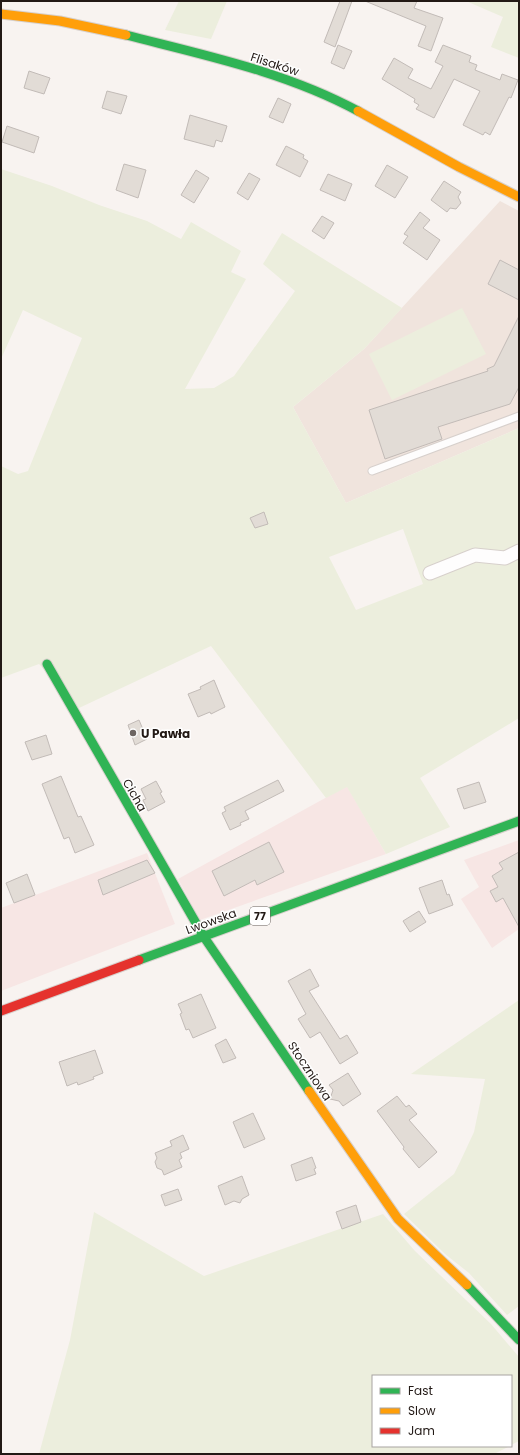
<svg xmlns="http://www.w3.org/2000/svg" width="520" height="1455" font-family="Poppins,sans-serif">
	<style>
		.commercial { fill: #f7e6e4 }
		.built { fill: #f0e4dd }
		.green { fill: #eceedd; fill-rule: evenodd }
		.building { fill: #e2dcd6; stroke: #c2bbb7 }
		.lines { fill: none; stroke-linecap: round; stroke-linejoin: round }
		.lane-casing { stroke: #d7d0cc; stroke-width: 9 }
		.street-casing { stroke: #d7d0cc; stroke-width: 15 }
		.fast-casing { stroke: #d7d0cc; stroke-width: 11 }
		.slow-casing { stroke: #d7d0cc; stroke-width: 11 }
		.jam-casing { stroke: #d7d0cc; stroke-width: 11 }
		.lane { stroke: #fefdfd; stroke-width: 7 }
		.street { stroke: #fefdfd; stroke-width: 13 }
		.fast { stroke: #30b455; stroke-width: 9 }
		.slow { stroke: #ff9f0a; stroke-width: 9 }
		.jam { stroke: #e5322d; stroke-width: 9 }
		.poi-dot { fill: #6d6562; stroke: #fff; stroke-width: 1.5 }
		.labels { text-anchor: middle; dominant-baseline: central; stroke-width: 3; stroke-linejoin: round; paint-order: stroke }
		.shield { fill: #fff; stroke: #645e5b; stroke-width: 1 }
		.shield-label { font-size: 11px; font-weight: bold; fill: #221915 }
		.street-label { font-size: 12px; fill: #221915; stroke: #fff }
		.poi-label { font-size: 12px; font-weight: bold; fill: #221915; stroke: #fff; text-anchor: start }
	</style>
	<rect width="100%" height="100%" fill="#f8f3f0"/>
	<!-- commercial -->
	<g class="commercial">
		<path d="M347 786 386 854 200 920 178 879Z"/>
		<path d="M519 840V929L492 948 461 899 479 887 464 860Z"/>
		<path d="M147 853 175 924 1 991V908Z"/>
	</g>
	<!-- built -->
	<path class="built" d="M500 201 519 211V428L346 503 293 407 364 349Z"/>
	<!-- green -->
	<g class="green">
		<path d="M179 1H227L211 39 165 30Z"/>
		<path d="M466 1H519V58L491 47 503 17Z"/>
		<path d="M1 169 52 186 99 205 147 221 181 239 191 222 241 251 231 272 246 279 185 389 214 388 234 376 295 291 263 264 282 233 402 308 364 349 293 407 346 503 519 428V718L420 778 450 827 386 854 347 787 326 798 211 646 79 708 39 664 1 678V466L18 474 28 471 82 338 23 310 1 359ZM403 529 423 584 356 610 329 557Z"/>
		<path d="M462 308 486 354 392 400 369 354Z"/>
		<path d="M519 1000V1306L507 1315 469 1273 445 1254 404 1214 454 1174 460 1162 474 1132 485 1079 411 1074Z"/>
		<path d="M94 1212 204 1276 383 1214 415 1251 491 1324 519 1357V1441L511 1445V1376H373V1446H510L494 1454H39L70 1340Z"/>
	</g>
	<!-- building -->
	<g class="building">
		<path d="M340 1H352L335 47 324 42Z"/>
		<path d="M365 1H417L414 8 443 18 431 51 418 46 426 26Z"/>
		<path d="M338 45 352 51 344 69 331 63Z"/>
		<path d="M443 45 471 56 469 62 477 65 475 70 500 80 502 74 518 80 511 98 509 97 490 135 485 132 483 135 463 125 480 91 454 79 434 118 416 109 419 105 414 102 415 99 382 79 394 58 413 69 408 78 431 89 443 66 435 62Z"/>
		<path d="M29 71 50 78 44 94 24 88Z"/>
		<path d="M107 91 127 96 121 114 102 108Z"/>
		<path d="M278 98 291 104 283 123 269 117Z"/>
		<path d="M190 115 227 126 222 142 216 140 214 147 184 139Z"/>
		<path d="M7 126 39 137 34 153 2 142Z"/>
		<path d="M286 146 304 155 303 158 308 161 300 177 276 165Z"/>
		<path d="M124 164 146 170 138 198 116 190Z"/>
		<path d="M387 165 408 177 395 198 375 186Z"/>
		<path d="M196 170 209 178 194 203 181 195Z"/>
		<path d="M249 173 260 179 248 200 237 193Z"/>
		<path d="M328 174 352 184 345 201 320 190Z"/>
		<path d="M444 181 461 192 458 197 461 203 456 209 450 208 447 212 431 200Z"/>
		<path d="M420 212 430 220 423 228 440 240 427 260 403 243 408 236 404 234Z"/>
		<path d="M322 216 334 223 324 239 312 231Z"/>
		<path d="M500 260 519 270V300L488 284Z"/>
		<path d="M519 316V387L510 404 438 427 442 439 385 459 369 410 488 371 487 369 494 366Z"/>
		<path d="M264 512 268 524 255 528 250 518Z"/>
		<path d="M214 680 225 707 211 714 210 712 198 717 188 694 201 689 200 687Z"/>
		<path d="M139 720 147 739 135 745 128 725Z"/>
		<path d="M46 735 52 754 32 760 25 742Z"/>
		<path d="M61 776 78 817 81 816 94 845 75 853 69 837 64 839 42 784Z"/>
		<path d="M278 780 284 791 245 811 249 819 240 823 241 825 230 830 222 813 226 811 224 807Z"/>
		<path d="M156 781 162 792 160 793 165 802 148 811 143 800 146 799 141 789Z"/>
		<path d="M479 782 486 802 464 809 457 789Z"/>
		<path d="M269 842 284 872 257 885 255 880 224 896 212 871Z"/>
		<path d="M519 852V927L503 898 496 902 490 891 498 887 492 876 503 869 499 863Z"/>
		<path d="M147 860 155 873 103 895 98 880Z"/>
		<path d="M27 874 35 895 14 903 6 883Z"/>
		<path d="M442 880 447 895 449 894 453 905 429 914 419 888Z"/>
		<path d="M419 911 426 922 410 932 403 921Z"/>
		<path d="M310 969 319 986 309 991 340 1039 347 1035 358 1053 340 1064 320 1032 310 1038 298 1019 306 1014 288 981Z"/>
		<path d="M201 994 216 1028 193 1038 189 1029 186 1030 180 1014 182 1013 178 1004Z"/>
		<path d="M226 1039 236 1058 223 1063 215 1045Z"/>
		<path d="M95 1050 103 1073 93 1077 94 1079 78 1085 77 1082 67 1086 59 1062Z"/>
		<path d="M348 1073 361 1094 343 1106 339 1101 330 1099 333 1090 329 1085Z"/>
		<path d="M397 1096 406 1107 409 1105 417 1114 409 1120 437 1152 419 1168 403 1149 404 1147 377 1111Z"/>
		<path d="M253 1113 265 1139 244 1148 233 1122Z"/>
		<path d="M183 1135 189 1149 180 1153 182 1158 179 1160 182 1167 164 1175 162 1170 157 1168 155 1162 157 1158 155 1153 172 1146 170 1141Z"/>
		<path d="M312 1157 316 1168 314 1169 316 1174 296 1181 291 1165Z"/>
		<path d="M242 1176 249 1195 242 1199 240 1203 234 1201 225 1205 218 1186Z"/>
		<path d="M178 1189 182 1200 165 1206 161 1195Z"/>
		<path d="M356 1205 361 1222 342 1229 336 1212Z"/>
	</g>
	<g class="lines">
		<!-- lane casing -->
		<g class="lane-casing">
			<path id="lane" d="M372 471 519 416"/>
		</g>
		<!-- street casing -->
		<g class="street-casing">
			<path id="street" d="M430 573 475 555 505 558 519 551"/>
		</g>
		<!-- fast casing -->
		<g class="fast-casing">
			<g id="fast">
				<path d="M126 35C204 55 286 72 358 111"/>
				<path d="M47 664 204 937 309 1091"/>
				<path d="M139 960 519 821"/>
				<path d="M467 1285 519 1340"/>
			</g>
		</g>
		<!-- slow casing -->
		<g class="slow-casing">
			<g id="slow">
				<path d="M1 14 60 21 126 35"/>
				<path d="M358 111 459 167 519 197"/>
				<path d="M309 1091 398 1219 467 1285"/>
			</g>
		</g>
		<!-- jam casing -->
		<g class="jam-casing">
			<path id="jam" d="M1 1011 139 960"/>
		</g>
		<!-- lane -->
		<use href="#lane" class="lane"/>
		<!-- street -->
		<use href="#street" class="street"/>
		<!-- fast -->
		<use href="#fast" class="fast"/>
		<!-- slow -->
		<use href="#slow" class="slow"/>
		<!-- jam -->
		<use href="#jam" class="jam"/>
	</g>
	<!-- markers -->
	<circle class="poi-dot" cx="133" cy="733" r="4"/>
	<g class="labels">
		<!-- shield labels -->
		<rect class="shield" x="250" y="907" width="20" height="18" rx="3"/>
		<g class="shield-label">
			<text x="260" y="916">77</text>
		</g>
		<!-- street labels -->
		<g class="street-label">
			<text transform="translate(275 64) rotate(18)">Flisaków</text>
			<text transform="translate(135 795) rotate(60)">Cicha</text>
			<text transform="translate(211 921) rotate(-20)">Lwowska</text>
			<text transform="translate(310 1071) rotate(56)">Stoczniowa</text>
		</g>
		<!-- poi labels -->
		<g class="poi-label">
			<text x="141" y="733">U Pawła</text>
		</g>
	</g>
	<!-- border -->
	<rect width="520" height="1455" fill="none" stroke="#221915" stroke-width="4"/>
	<!-- legend -->
	<rect x="372" y="1375" width="140" height="72" fill="#ffffff" stroke="#a7a3a1"/>
	<rect x="380" y="1388" width="20" height="6" fill="#30b455" stroke="#a7a3a1"/>
	<text x="408" y="1395" font-size="12" fill="#221915">Fast</text>
	<rect x="380" y="1408" width="20" height="6" fill="#ff9f0a" stroke="#a7a3a1"/>
	<text x="408" y="1415" font-size="12" fill="#221915">Slow</text>
	<rect x="380" y="1428" width="20" height="6" fill="#e5322d" stroke="#a7a3a1"/>
	<text x="408" y="1435" font-size="12" fill="#221915">Jam</text>
</svg>
